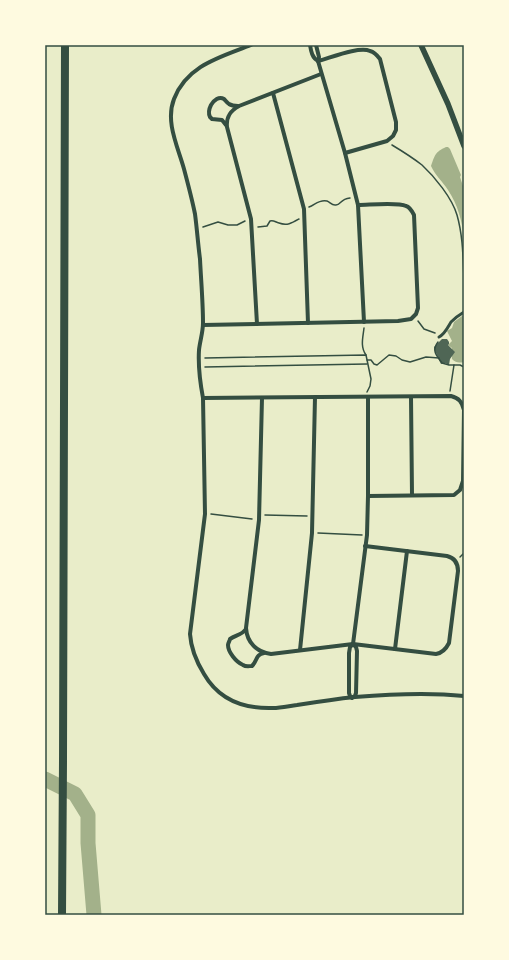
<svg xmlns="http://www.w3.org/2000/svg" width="509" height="960" font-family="Inter,sans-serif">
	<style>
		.water { fill: #a3b18a }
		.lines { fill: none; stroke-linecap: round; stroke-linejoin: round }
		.river { stroke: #a3b18a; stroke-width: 15 }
		.building { fill: #4f6655 }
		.path { stroke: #344e41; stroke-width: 1.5 }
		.pedestrian { stroke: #344e41; stroke-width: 3 }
		.minor { stroke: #344e41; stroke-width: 4 }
		.tertiary { stroke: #344e41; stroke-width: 5.5 }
		.motorway { stroke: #344e41; stroke-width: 8 }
		.neatline { fill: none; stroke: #344e41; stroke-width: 1.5 }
	</style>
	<rect width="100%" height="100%" fill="#e9edc9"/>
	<!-- water -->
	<g class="water">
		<path d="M446 147H448L450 149 461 175 460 177 464 189V238C462 221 458 205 448 190 443 182 435 175 431 166 435 155 435 152 446 147Z"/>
		<path d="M462 316H464V362C459 363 456 363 452 359V348L448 345 452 341 447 331 452 328 454 322Z"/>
	</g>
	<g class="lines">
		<!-- river -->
		<path class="river" d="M45 779 75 794 88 815V843L94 915"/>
	</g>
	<!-- building -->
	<path class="building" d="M442 339H447L449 342V344L448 345 455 352 450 359 449 365 445 363 441 364 439 360 436 353 434 350V347Z"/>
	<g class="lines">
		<!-- path -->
		<g class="path">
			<path d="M392 145C402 151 413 158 422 165 435 177 452 198 457 215 463 236 463 258 464 279"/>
			<path d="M309 207C315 205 319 199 327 201 330 202 332 206 336 205 341 205 340 199 350 198"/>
			<path d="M203 227 218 222 228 225H237L245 221"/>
			<path d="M258 227 267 226 270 221C274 220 275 222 279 223 287 226 292 223 299 219"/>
			<path d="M418 321 424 329 435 333"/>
			<path d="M364 328C363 337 360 347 366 355"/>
			<path d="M438 342C431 351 437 356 442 363L449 365H454L450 391"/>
			<path d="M205 358 366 355 371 379 370 386 367 392"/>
			<path d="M367 360H371L374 364 377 365 389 355 396 356 402 360 410 362 426 357 439 358"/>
			<path d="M454 365H460L464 367"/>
			<path d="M205 367 367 364"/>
			<path d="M211 514 252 519"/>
			<path d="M265 515 307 516"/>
			<path d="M318 533 362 535"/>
			<path d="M460 557 464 553"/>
		</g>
		<!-- pedestrian -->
		<path class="pedestrian" d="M439 337C445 334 448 327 451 322 455 318 459 315 464 312"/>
		<!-- minor -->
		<g class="minor">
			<path d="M251 45C221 57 187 65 174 99 165 122 178 147 184 169 188 184 192 199 195 214 197 229 198 244 200 259 201 280 203 302 203 323 203 332 200 341 199 350 198 366 200 382 203 398L205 514 190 634C191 649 196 661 204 674 219 700 244 709 273 708 281 708 289 706 297 705 316 702 336 699 355 697 391 694 427 692 464 696"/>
			<path d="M310 45C311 51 312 58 318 61"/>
			<path d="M316 45 319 57 318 61 345 153 358 205 364 322"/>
			<path d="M318 61C330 58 359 46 370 51 374 52 377 55 380 59L396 122V130L393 136 387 141 345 153"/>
			<path d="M273 93 304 209 308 323"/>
			<path d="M226 125 222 120 212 119 210 117C208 113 209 109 211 105 214 100 219 96 224 99 226 101 227 103 229 104 232 106 235 106 238 106"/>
			<path d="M257 324 251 219 227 127C226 117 230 111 239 106L321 74"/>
			<path d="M203 325 398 321 411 319 416 314 418 308 414 215C412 211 410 207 406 206 398 202 369 205 358 205"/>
			<path d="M411 397 412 495"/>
			<path d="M203 398 451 396C459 398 462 402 464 410L463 481 460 490 454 495 368 496"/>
			<path d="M262 398 259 520 246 628C247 643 257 652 271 654L353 644 436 654C442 653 446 649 449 643L458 571C458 563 455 558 447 556L365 546"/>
			<path d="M246 629C242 635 236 635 230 639 230 640 228 643 228 645 228 652 236 662 243 665 246 667 249 666 252 666 258 660 255 655 264 653"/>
			<path d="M395 649 407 551"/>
			<path d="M300 650 312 533 315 397"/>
			<path d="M353 697 355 696 356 693 357 651 356 647 353 644"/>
			<path d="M352 698 350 696 349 693V653L350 647 353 644 367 535 368 496V397"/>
		</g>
		<!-- tertiary -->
		<path class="tertiary" d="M421 45 448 104 464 146"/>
		<!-- motorway -->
		<path class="motorway" d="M62 915 63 761 65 45"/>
	</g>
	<!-- border -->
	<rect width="509" height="960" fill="none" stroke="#fefae0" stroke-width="92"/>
	<rect x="46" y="46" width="417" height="868" class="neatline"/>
</svg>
